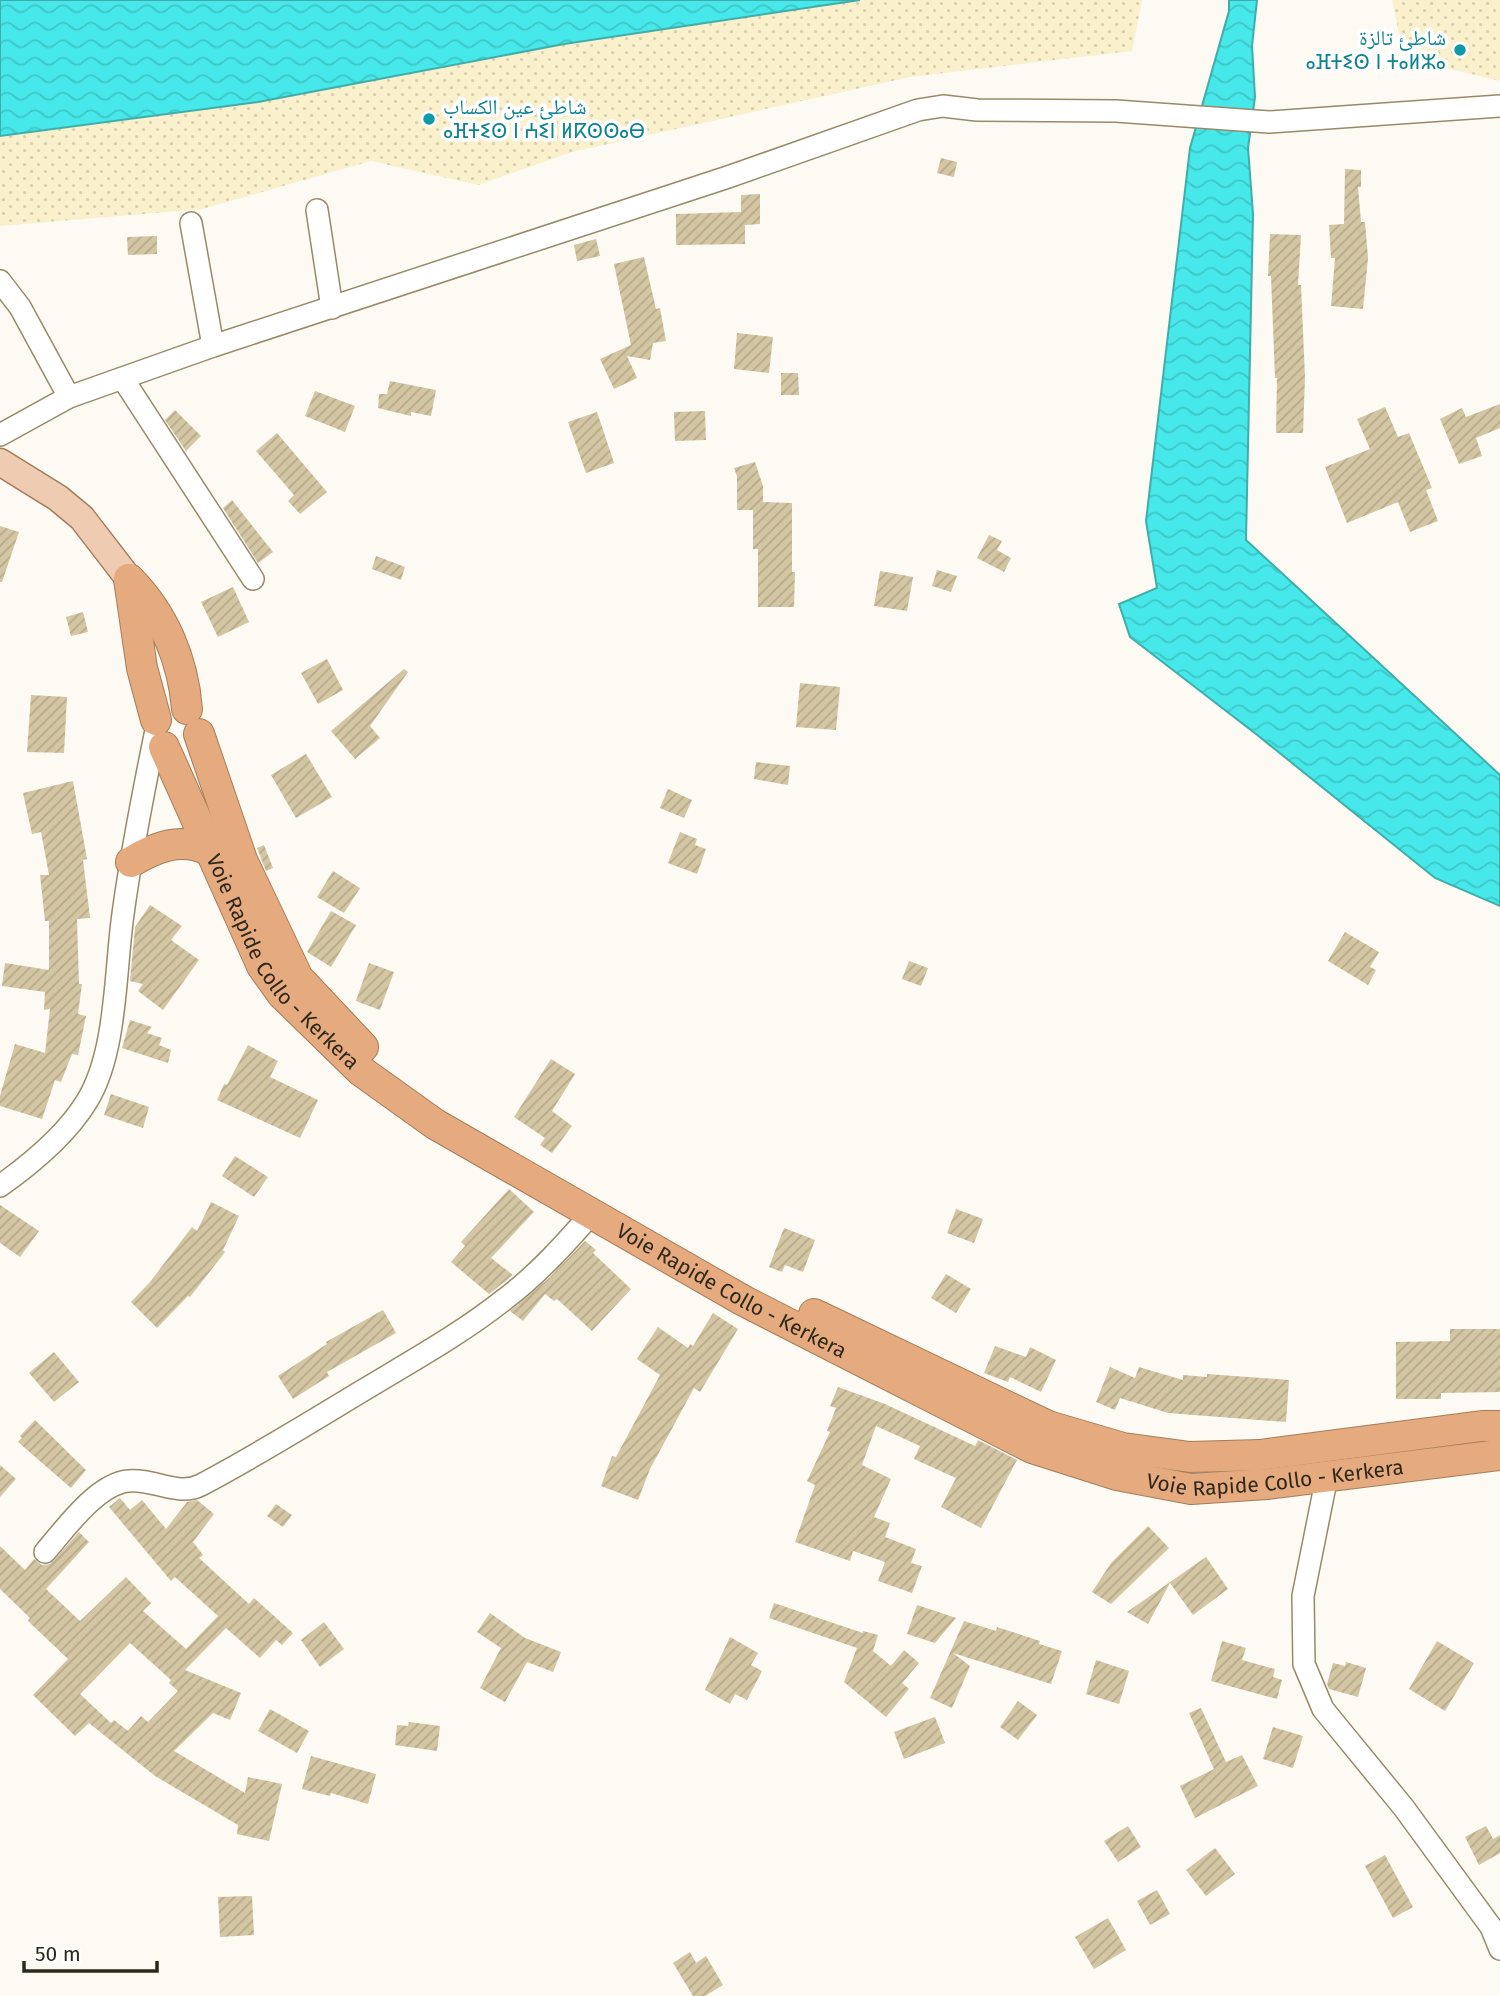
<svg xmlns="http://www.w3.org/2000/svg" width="1500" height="1996" font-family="'Fira Sans','Noto Naskh Arabic','Noto Sans Tifinagh',sans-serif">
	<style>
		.sand { fill: url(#sand-dots) }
		.water { fill: url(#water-waves); stroke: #3faeab; stroke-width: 2 }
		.building { fill: url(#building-hatch); fill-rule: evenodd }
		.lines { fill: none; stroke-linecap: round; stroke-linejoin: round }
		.minor-casing { stroke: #988a69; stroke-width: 24 }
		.major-casing { stroke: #a57c5b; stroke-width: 29 }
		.highway-casing { stroke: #a57c5b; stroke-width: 32 }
		.minor { stroke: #fff; stroke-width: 21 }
		.major { stroke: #efccb1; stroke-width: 26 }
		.highway { stroke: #e5aa7d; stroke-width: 30 }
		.culture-dot { fill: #0f9aa8; stroke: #fff; stroke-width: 2.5 }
		.labels { text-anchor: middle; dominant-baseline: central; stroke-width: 7; stroke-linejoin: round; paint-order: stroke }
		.culture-label { font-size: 21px; fill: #0d838f; stroke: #fff; text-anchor: end }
		.street-label { font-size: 21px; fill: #2e281b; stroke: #fff }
	</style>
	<defs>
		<pattern id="sand-dots" width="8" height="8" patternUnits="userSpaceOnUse" patternTransform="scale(1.75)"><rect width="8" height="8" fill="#faf0cb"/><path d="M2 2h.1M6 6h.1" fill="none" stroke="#d7ceae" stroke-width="1.8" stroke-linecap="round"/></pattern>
		<pattern id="water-waves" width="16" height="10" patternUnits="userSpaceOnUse" patternTransform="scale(1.75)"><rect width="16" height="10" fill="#46e8e9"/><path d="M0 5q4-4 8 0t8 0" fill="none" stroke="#3ec7c7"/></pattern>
		<pattern id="building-hatch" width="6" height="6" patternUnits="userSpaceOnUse" patternTransform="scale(1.75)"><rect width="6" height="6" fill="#d4c6a3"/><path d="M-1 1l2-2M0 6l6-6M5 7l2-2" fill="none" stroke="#b6aa8c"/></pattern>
	</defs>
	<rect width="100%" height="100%" fill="#fcfaf2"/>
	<!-- sand -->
	<g class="sand">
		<path d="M860 0H1142L1132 51 910 77 572 152 478 185 371 161 202 209 0 226V137L258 102 564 44Z"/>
		<path d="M1392 0H1500V81L1442 67 1399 33Z"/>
	</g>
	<!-- water -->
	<g class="water">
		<path d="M0 0H860L564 44 258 102 0 136Z"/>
		<path d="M1229 0H1257L1252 46 1255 97 1248 148 1253 214 1246 540 1500 775V906L1435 878 1256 734 1130 637 1119 604 1157 588 1146 521 1190 148 1229 11Z"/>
	</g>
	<!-- building -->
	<g class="building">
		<path d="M941 158 957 162 954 177 937 173Z"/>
		<path d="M1345 169 1361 170V187H1358L1361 222H1365L1368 258 1363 309 1331 306 1335 258H1331L1329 225 1344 224Z"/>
		<path d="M760 194V224L745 225V244L676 245V214L741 212V195Z"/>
		<path d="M1270 234 1301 235 1298 285H1301L1305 377 1303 433H1276L1277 378H1275L1271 276H1268Z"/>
		<path d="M157 236V254L128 255 127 237Z"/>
		<path d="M596 239 600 256 577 261 574 245Z"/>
		<path d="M644 257 656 309 660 308 666 341 653 343 650 360 627 356 637 378 614 389 600 359 631 345 614 264Z"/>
		<path d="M737 333 773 337 769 373 734 369Z"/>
		<path d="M781 373H798L799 395H781Z"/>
		<path d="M390 381 436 390 431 416 411 412V416L378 408 379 394H387Z"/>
		<path d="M315 391 355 406 345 432 305 416Z"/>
		<path d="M1500 404V428L1476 438 1482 456 1459 464 1440 419 1462 408 1466 417Z"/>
		<path d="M1385 407 1398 437 1409 433 1432 488 1426 490 1438 521 1410 532 1398 502 1347 523 1325 467 1370 449 1357 419Z"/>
		<path d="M175 410 201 436 186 451 165 420Z"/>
		<path d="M705 411 706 440 675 441 674 412Z"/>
		<path d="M597 412 614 463 586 473 568 422Z"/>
		<path d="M277 433 327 492 300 514 288 501 294 495 256 451Z"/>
		<path d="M755 462 763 486V502L792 503V572H795L794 607H758V549H753V510H737V476L734 468Z"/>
		<path d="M232 500 273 552 258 563 223 508Z"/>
		<path d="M0 526 19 532 2 582H0Z"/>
		<path d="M989 535 1002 541 997 550 1011 558 1004 572 977 558Z"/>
		<path d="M376 556 405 567 401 580 372 569Z"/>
		<path d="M937 570 957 576 951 592 932 586Z"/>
		<path d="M880 571 913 577 907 611 874 606Z"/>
		<path d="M233 587 249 622 218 637 201 602Z"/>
		<path d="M83 612 88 632 71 636 66 617Z"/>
		<path d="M327 659 343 690 318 704 301 673Z"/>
		<path d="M404 669 408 672 370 726 380 738 355 759 331 731Z"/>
		<path d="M800 683 840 687 836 730 796 727Z"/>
		<path d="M31 695 67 697 64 753 27 752Z"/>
		<path d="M306 754 332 797 296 818 271 775Z"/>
		<path d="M756 762 790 766 788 785 754 779Z"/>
		<path d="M73 781 87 859 83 860 90 918 77 919 79 984H82L78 1014 86 1016 78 1055 72 1054 61 1082 55 1080 42 1119 0 1106V1096L15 1044 45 1053 50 1009 44 1010 45 992 2 986 5 963 49 970V921H45L40 875H49L41 832 32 834 23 793Z"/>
		<path d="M668 789 692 800 684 818 660 808Z"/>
		<path d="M680 832 697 839 695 845 706 849 697 874 668 863Z"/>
		<path d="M264 845 273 868 266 871 257 848Z"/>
		<path d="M333 871 360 888 344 913 317 897Z"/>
		<path d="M150 905 182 926 171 940 199 960 163 1010 138 991 143 984 130 981 135 927Z"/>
		<path d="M331 911 356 925 331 967 307 952Z"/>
		<path d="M1345 932 1379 952 1370 967 1376 970 1368 985 1328 961Z"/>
		<path d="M909 961 928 968 921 986 902 979Z"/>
		<path d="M369 963 394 972 380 1010 356 1001Z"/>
		<path d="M130 1020 152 1027 147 1033 162 1038 159 1045 171 1050 168 1063 122 1048Z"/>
		<path d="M248 1045 278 1061 270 1077 318 1100 300 1138 217 1100 224 1084 227 1085Z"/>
		<path d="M551 1059 575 1074 552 1111 572 1126 552 1153 540 1145 545 1138 514 1117Z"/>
		<path d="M111 1094 149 1107 143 1128 104 1115Z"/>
		<path d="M235 1156 268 1177 254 1197 222 1176Z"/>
		<path d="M509 1189 534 1212 491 1258 513 1275 489 1294 451 1262 465 1246 461 1242Z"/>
		<path d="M211 1202 239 1216 223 1250 225 1252 190 1297 188 1296 157 1328 131 1302 150 1282 192 1227 197 1231Z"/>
		<path d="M0 1205 39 1231 20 1257 0 1243Z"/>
		<path d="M956 1209 983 1219 974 1243 947 1233Z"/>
		<path d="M784 1228 815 1240 803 1272 785 1265 782 1272 769 1267Z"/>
		<path d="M585 1241 596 1250 593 1253 631 1289 592 1331 557 1299 554 1301 545 1294 523 1321 510 1311 549 1278Z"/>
		<path d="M946 1274 971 1289 956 1313 931 1298Z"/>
		<path d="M383 1310 396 1333 327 1372 329 1376 293 1399 278 1376 327 1344 326 1342Z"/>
		<path d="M713 1313 738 1329 700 1392 694 1388 650 1469 638 1500 601 1486 612 1456 616 1457 660 1375 637 1359 658 1327 688 1348 690 1344 693 1346Z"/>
		<path d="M1450 1329H1500V1392L1441 1393V1399H1396V1342L1450 1341Z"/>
		<path d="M995 1346 1026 1357 1030 1347 1056 1360 1041 1392 1010 1377 1008 1382 984 1373Z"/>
		<path d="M54 1352 79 1382 54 1402 29 1373Z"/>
		<path d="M1110 1367 1135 1378 1139 1367 1183 1380V1375L1207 1377V1374L1289 1380 1286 1422 1168 1413 1120 1398 1115 1410 1096 1402Z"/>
		<path d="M838 1387 885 1404 975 1446 978 1440 1017 1460 981 1528 941 1507 956 1478 914 1459 920 1446 876 1426 862 1465 891 1479 874 1517 890 1523 885 1537 916 1549 911 1563 922 1566 912 1593 878 1581 885 1562 853 1551 850 1561 795 1542 815 1485 807 1481 830 1432 827 1431 836 1408 830 1406Z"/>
		<path d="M35 1420 86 1470 71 1488 18 1442 22 1438 20 1436Z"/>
		<path d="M0 1465 16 1479 0 1497Z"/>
		<path d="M120 1498 130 1510 142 1500 166 1529 187 1502 197 1500 214 1514 193 1542 203 1555 199 1558 249 1604 254 1598 293 1633 282 1645 276 1640 260 1658 226 1628 185 1670 241 1693 230 1720 213 1713 174 1751 245 1793 248 1777 282 1784 269 1841 237 1834 238 1825 155 1776 89 1723 75 1736 33 1695 68 1659 28 1621 30 1618 0 1589V1546L25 1570 34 1559 42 1565 50 1564 79 1532 89 1542 46 1589 80 1621 126 1577 151 1603 143 1611 186 1649 218 1616 175 1577 171 1581 109 1507ZM130 1643 171 1680 169 1683 178 1691 148 1722 141 1716 128 1731 114 1720 111 1723 80 1694Z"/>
		<path d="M276 1504 292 1515 283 1527 267 1516Z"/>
		<path d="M1148 1526 1169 1548 1111 1604 1092 1592 1111 1563Z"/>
		<path d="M1206 1557 1228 1589 1193 1615 1170 1583 1148 1624 1127 1612Z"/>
		<path d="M774 1603 863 1633V1631L878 1635 873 1651 891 1666 904 1650 919 1663 902 1683 909 1689 886 1717 844 1682 857 1648 769 1618Z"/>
		<path d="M917 1605 956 1618 935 1643 907 1634Z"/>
		<path d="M490 1613 525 1638 561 1652 553 1672 527 1662 505 1702 480 1688 501 1648 477 1632Z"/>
		<path d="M964 1621 996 1631 997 1627 1040 1641 1039 1644 1062 1651 1051 1684 953 1653 970 1666 952 1708 930 1698Z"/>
		<path d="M324 1622 344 1649 320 1667 301 1640Z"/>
		<path d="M730 1637 758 1653 751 1665 762 1671 747 1700 735 1694 730 1704 705 1690Z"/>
		<path d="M1222 1641 1246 1648 1242 1660 1275 1669 1273 1677 1282 1680 1277 1699 1211 1681Z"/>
		<path d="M1437 1641 1474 1663 1445 1711 1409 1689Z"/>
		<path d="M1096 1660 1129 1671 1119 1704 1086 1694Z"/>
		<path d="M1346 1662 1366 1668 1358 1697 1329 1689 1327 1684 1333 1663 1345 1666Z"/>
		<path d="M1018 1701 1037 1715 1018 1740 1000 1727Z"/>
		<path d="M1201 1708 1226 1762 1242 1755 1258 1786 1195 1818 1180 1786 1214 1769 1189 1713Z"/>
		<path d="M270 1709 309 1731 297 1753 258 1731Z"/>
		<path d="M935 1717 945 1743 904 1759 894 1732Z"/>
		<path d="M409 1722 440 1726 437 1751 395 1745 397 1725 408 1726Z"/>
		<path d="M1273 1727 1303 1736 1293 1768 1263 1759Z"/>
		<path d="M311 1756 376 1774 368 1804 331 1793 330 1796 302 1789Z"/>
		<path d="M1128 1826 1141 1847 1118 1862 1104 1841Z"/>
		<path d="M1486 1826 1493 1839 1500 1835V1853L1479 1865 1465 1837Z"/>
		<path d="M1215 1848 1235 1874 1206 1896 1186 1870Z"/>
		<path d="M1385 1855 1413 1907 1393 1918 1365 1866Z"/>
		<path d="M1157 1890 1170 1914 1150 1925 1137 1901Z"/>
		<path d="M252 1896 254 1935 220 1937 218 1897Z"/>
		<path d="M1108 1918 1126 1950 1094 1969 1075 1937Z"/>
		<path d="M690 1952 696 1963 706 1956 723 1985 705 1996H693L673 1963Z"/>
	</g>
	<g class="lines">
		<!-- minor casing -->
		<g class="minor-casing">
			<g id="minor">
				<path d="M317 210 332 308"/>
				<path d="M191 223 213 346"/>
				<path d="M0 281 20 307 69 397"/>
				<path d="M123 379 253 579"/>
				<path d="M0 435 69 397 213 346 728 177 918 110 943 106 977 110 1116 111 1269 122 1500 106"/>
				<path d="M0 1186C31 1164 67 1134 87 1101 117 1053 115 970 123 914 131 854 143 794 155 735"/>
				<path d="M1327 1476 1303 1596 1304 1664 1323 1709 1404 1808 1491 1927 1500 1949"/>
				<path d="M45 1552C65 1529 97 1484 128 1481 153 1478 178 1497 201 1485 256 1456 309 1423 362 1391 410 1362 461 1334 505 1299 538 1274 565 1244 592 1213"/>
			</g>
		</g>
		<!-- major casing -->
		<g class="major-casing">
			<path id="major" d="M0 462 58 498 82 518 129 579"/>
		</g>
		<!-- highway casing -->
		<g class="highway-casing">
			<g id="highway">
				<path d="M129 579C164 614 183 660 187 709"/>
				<path d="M129 579 142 668 156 720"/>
				<path d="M199 734 242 860 298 978 363 1047"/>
				<path id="s1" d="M164 747 262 966 282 994 361 1071 435 1124 744 1301 1032 1448 1117 1475 1191 1489 1267 1484 1500 1455"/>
				<path d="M131 862C155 847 181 837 208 850"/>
				<path d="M814 1314 1048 1426 1123 1448 1190 1457 1260 1455 1482 1426H1500"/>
			</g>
		</g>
		<!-- minor -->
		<use href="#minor" class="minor"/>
		<!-- major -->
		<use href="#major" class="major"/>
		<!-- highway -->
		<use href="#highway" class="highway"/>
	</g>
	<!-- markers -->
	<g class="culture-dot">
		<circle cx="1460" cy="50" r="7"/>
		<circle cx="429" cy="119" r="7"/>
	</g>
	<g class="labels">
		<!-- culture labels -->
		<g class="culture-label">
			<text x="1446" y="38">شاطئ تالزة<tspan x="1446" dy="24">ⴰⴼⵜⵉⵙ ⵏ ⵜⴰⵍⵣⴰ</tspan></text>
			<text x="443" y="107" text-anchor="start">شاطئ عين الكساب<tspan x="443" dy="24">ⴰⴼⵜⵉⵙ ⵏ ⵄⵉⵏ ⵍⴽⵙⵙⴰⴱ</tspan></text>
		</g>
		<!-- street labels -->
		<g class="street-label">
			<text stroke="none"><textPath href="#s1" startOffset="248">Voie Rapide Collo - Kerkera</textPath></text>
			<text stroke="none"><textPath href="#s1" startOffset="816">Voie Rapide Collo - Kerkera</textPath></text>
			<text stroke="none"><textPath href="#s1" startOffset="1404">Voie Rapide Collo - Kerkera</textPath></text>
		</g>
	</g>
	<!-- scale -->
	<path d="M24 1961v10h133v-10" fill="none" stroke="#2e281b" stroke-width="3.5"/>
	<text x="35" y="1961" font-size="21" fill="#2e281b" stroke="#ffffff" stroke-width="5" paint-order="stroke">50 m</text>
</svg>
